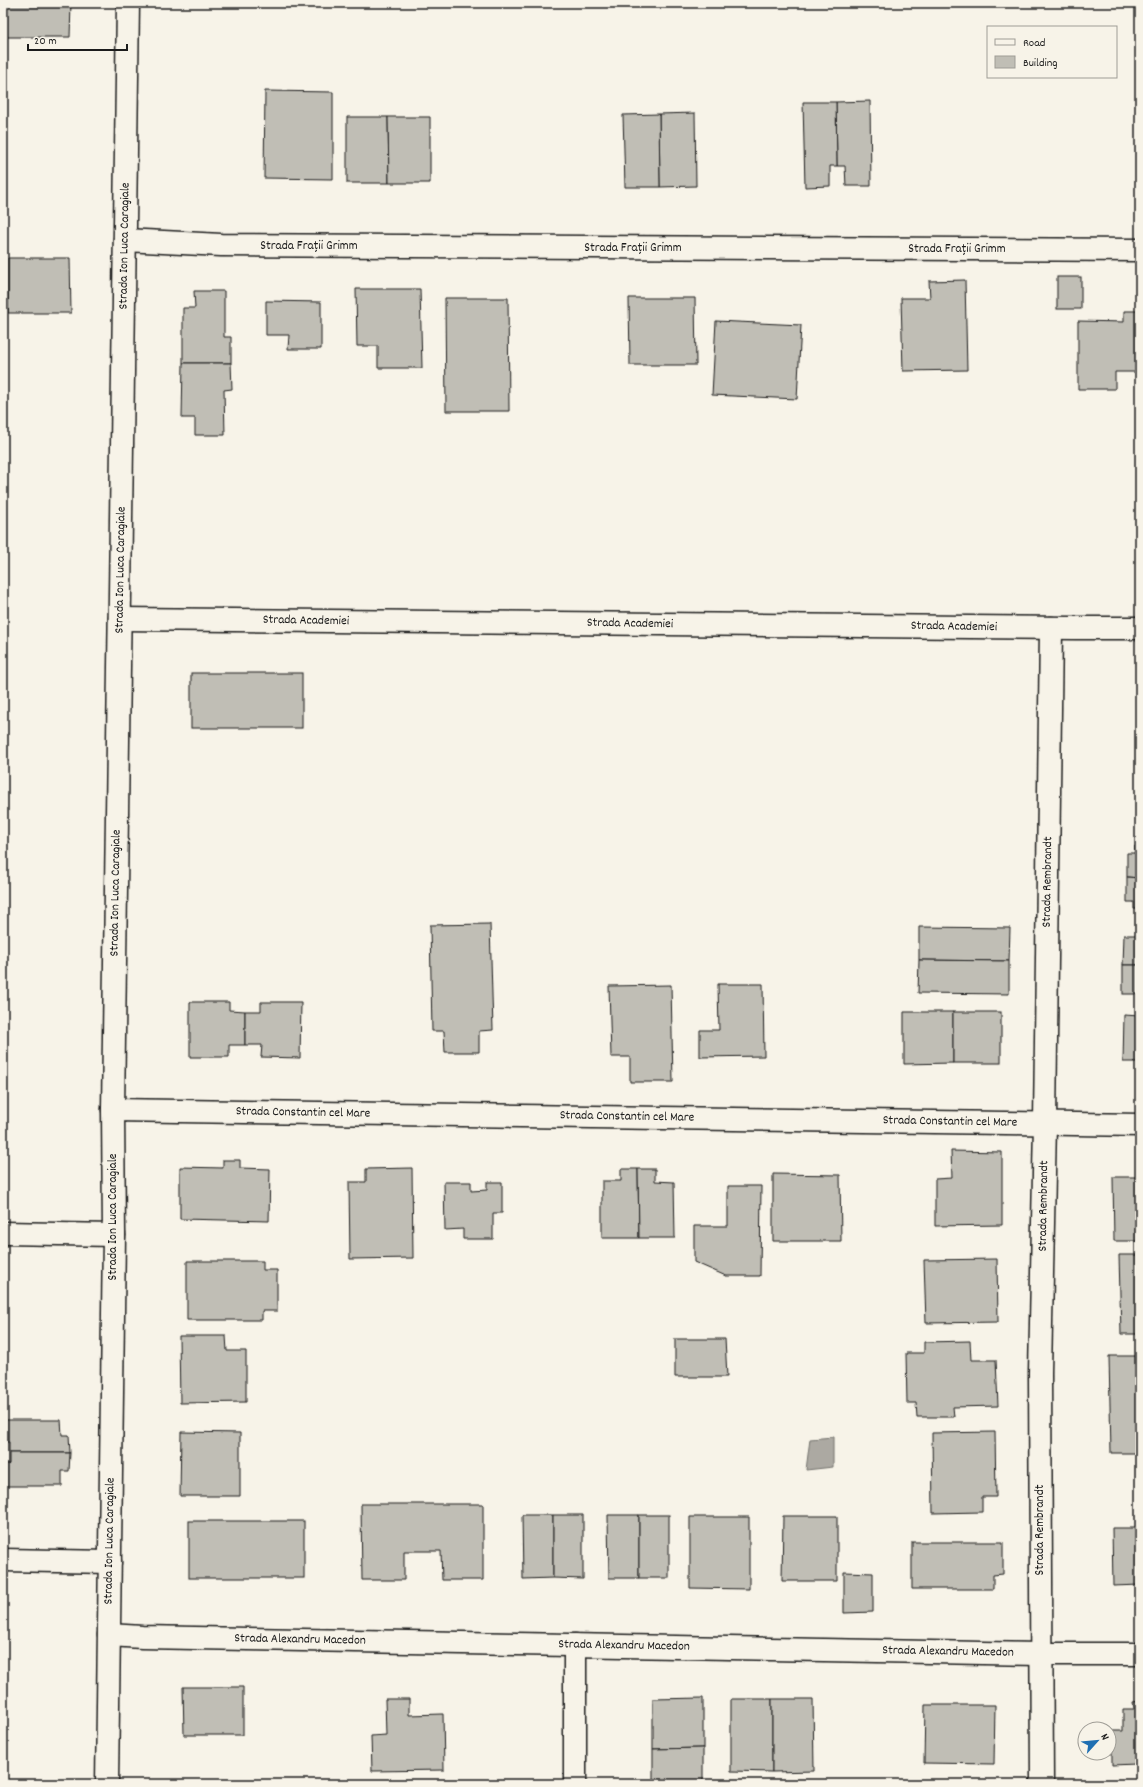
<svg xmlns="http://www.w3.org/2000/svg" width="1143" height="1787" font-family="Dekko,sans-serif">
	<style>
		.water { fill: #aca9a2; stroke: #72716c }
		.building { fill: #c0beb5; stroke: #1c1c1c }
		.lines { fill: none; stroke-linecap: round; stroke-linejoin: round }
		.minor-casing { stroke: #1c1c1c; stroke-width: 25 }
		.minor { stroke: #f7f3e8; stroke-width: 22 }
		.labels { text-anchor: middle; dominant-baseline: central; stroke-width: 3; stroke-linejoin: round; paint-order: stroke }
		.street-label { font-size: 13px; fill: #1c1c1c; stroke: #f7f3e8 }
	</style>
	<rect width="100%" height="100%" fill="#f7f3e8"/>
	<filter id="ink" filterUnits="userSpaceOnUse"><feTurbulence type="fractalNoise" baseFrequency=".025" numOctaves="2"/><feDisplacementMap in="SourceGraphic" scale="8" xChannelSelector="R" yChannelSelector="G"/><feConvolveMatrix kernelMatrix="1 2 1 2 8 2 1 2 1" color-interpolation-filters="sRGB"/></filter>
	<g filter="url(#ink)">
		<!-- water -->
		<path class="water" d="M833 1437V1467L806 1470 810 1439Z"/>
		<!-- building -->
		<g class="building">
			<path d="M3 3H71L70 37H3Z"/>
			<path d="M265 91 333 92V179L264 178Z"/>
			<path d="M870 101 871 186H846L845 166H837L836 102Z"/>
			<path d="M803 102H836L837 166H830V186L805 187Z"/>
			<path d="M695 113 696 186 660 187 659 114Z"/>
			<path d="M659 114 660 187H625L623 115Z"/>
			<path d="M347 117H388L389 183H347Z"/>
			<path d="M388 117H430V183H389Z"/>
			<path d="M8 258H70L71 313H8Z"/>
			<rect x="1057" y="277" width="24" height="32"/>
			<path d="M965 280 967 370 903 371 901 298H930L929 281Z"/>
			<path d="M356 289H420L422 368H378V346H357Z"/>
			<path d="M194 291H224V337H231V363H183V308H195Z"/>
			<path d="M445 298H508L509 411H446Z"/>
			<path d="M629 298H695L696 365H630Z"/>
			<path d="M266 301 321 302V349H288L289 335H266Z"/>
			<path d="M1124 311H1140V372H1115V389H1078V321L1124 322Z"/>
			<path d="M716 321 801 325 797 399 712 395Z"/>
			<path d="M183 363H231L232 389 224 390 225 435H195V418H182Z"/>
			<rect x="191" y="673" width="111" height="55"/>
			<path d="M1135 846H1140V878L1127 877V853H1135Z"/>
			<path d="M1127 877 1140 878V909H1134V902H1127Z"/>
			<path d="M490 924 493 1030 479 1031V1052H445L444 1031H432L430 925Z"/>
			<path d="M919 927 1010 928 1009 961 919 960Z"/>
			<path d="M1124 935H1140V965H1123Z"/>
			<path d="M919 960 1009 961V994L918 993Z"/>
			<rect x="1123" y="965" width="17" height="29"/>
			<path d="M718 984H763L764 1056 700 1057V1030H719Z"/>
			<path d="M671 985 673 1082H630V1057H611L609 986Z"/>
			<path d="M190 1002H229V1010L245 1011V1045H229V1057H190Z"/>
			<path d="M261 1002H301L300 1058 261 1057 262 1045H245V1011H261Z"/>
			<path d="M904 1012H953V1063L904 1064Z"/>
			<rect x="953" y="1012" width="48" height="51"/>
			<path d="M1124 1015 1140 1016V1062H1123Z"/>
			<path d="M951 1151 1002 1152V1225L935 1226V1179L952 1178Z"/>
			<path d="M223 1160H240V1168L270 1169 269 1221 180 1219V1167L223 1168Z"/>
			<path d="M412 1168 413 1258 350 1259 349 1182H366V1169Z"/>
			<path d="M621 1169H638L639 1238H602V1181H621Z"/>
			<path d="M638 1169H655V1181L674 1182 675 1238H639Z"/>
			<path d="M773 1174 840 1175 841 1241H773Z"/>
			<path d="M1113 1177H1140V1241H1114Z"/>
			<path d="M444 1182H471V1191L487 1190V1182H502V1213H493V1239H463V1229L445 1230Z"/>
			<path d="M728 1186H761L760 1276H726L694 1262V1226H728Z"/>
			<path d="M1119 1255H1140V1334H1121Z"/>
			<path d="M997 1259 998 1322 926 1323 924 1260Z"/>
			<path d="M187 1261H263V1270H277V1311H262V1320H187Z"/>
			<path d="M179 1336H226L227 1351H246V1402L180 1403Z"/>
			<path d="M675 1339H725L727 1377H675Z"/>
			<path d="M970 1341 971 1360H996L998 1406 953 1407 954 1417H917L916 1403H907L906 1353H924V1342Z"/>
			<path d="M1109 1356H1140V1453H1111Z"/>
			<path d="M3 1420H61L62 1435H69L70 1453H9V1442H3Z"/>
			<path d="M181 1432 240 1433V1496H180Z"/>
			<path d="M995 1432 996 1497H982V1512L933 1513 932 1433Z"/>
			<path d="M9 1453H70L69 1471H62V1486H3V1464H9Z"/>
			<path d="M361 1504H483V1580H442L441 1551H404V1580H362Z"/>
			<path d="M522 1515H553V1578L523 1579Z"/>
			<path d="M553 1515H583V1579L553 1578Z"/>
			<path d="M608 1515H639V1578H609Z"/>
			<rect x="639" y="1515" width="30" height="63"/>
			<path d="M783 1516H837V1581H782Z"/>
			<path d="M690 1517H749V1589L690 1588Z"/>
			<rect x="189" y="1521" width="115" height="57"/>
			<path d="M1112 1528H1140V1585L1113 1586Z"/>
			<path d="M912 1542H1003V1574L993 1575V1589H912Z"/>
			<path d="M844 1572 873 1573V1612L844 1613Z"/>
			<path d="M183 1687H243V1735H184Z"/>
			<path d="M703 1698V1748L653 1749V1699Z"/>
			<path d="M385 1699H409V1715L443 1714 444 1770 372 1771 371 1736 386 1735Z"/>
			<path d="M731 1699H772V1772L731 1771Z"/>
			<path d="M772 1699H813L814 1771 772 1772Z"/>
			<path d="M1140 1701V1782H1136V1764L1112 1765V1731H1123V1709H1134L1133 1702Z"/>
			<path d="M925 1705H995L994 1764 924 1763Z"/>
			<path d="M703 1748V1784H653V1749Z"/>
		</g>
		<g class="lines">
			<!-- minor casing -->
			<g class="minor-casing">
				<g id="minor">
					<path d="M125 240 221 245 1140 250"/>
					<path d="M120 619 1076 628H1140"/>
					<path d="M113 1110 1140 1125"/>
					<path d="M3 1233 114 1235"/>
					<path d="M3 1560 110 1562"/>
					<path d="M109 1635 142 1637 1040 1654H1140"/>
					<path d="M107 1784 114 1235 113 1110 128 3"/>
					<path d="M575 1784V1645"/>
					<path d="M1042 1784 1040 1373 1045 1123 1051 628"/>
				</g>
			</g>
			<!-- minor -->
			<use href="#minor" class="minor"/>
		</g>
	</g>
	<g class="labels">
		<!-- street labels -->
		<g class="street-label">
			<text transform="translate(125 246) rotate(-89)">Strada Ion Luca Caragiale</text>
			<text x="309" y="246">Strada Frații Grimm</text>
			<text x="633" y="248">Strada Frații Grimm</text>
			<text x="957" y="249">Strada Frații Grimm</text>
			<text transform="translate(121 570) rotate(-89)">Strada Ion Luca Caragiale</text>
			<text transform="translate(306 621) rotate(1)">Strada Academiei</text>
			<text transform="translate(630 624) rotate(1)">Strada Academiei</text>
			<text transform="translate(954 627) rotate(1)">Strada Academiei</text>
			<text transform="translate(1048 882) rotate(-89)">Strada Rembrandt</text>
			<text transform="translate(116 893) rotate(-89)">Strada Ion Luca Caragiale</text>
			<text transform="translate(303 1113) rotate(1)">Strada Constantin cel Mare</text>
			<text transform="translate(627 1117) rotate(1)">Strada Constantin cel Mare</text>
			<text transform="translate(950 1122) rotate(1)">Strada Constantin cel Mare</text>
			<text transform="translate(1044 1206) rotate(-89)">Strada Rembrandt</text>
			<text transform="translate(113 1217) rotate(-90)">Strada Ion Luca Caragiale</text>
			<text transform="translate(1040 1530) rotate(-90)">Strada Rembrandt</text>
			<text transform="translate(110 1541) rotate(-89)">Strada Ion Luca Caragiale</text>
			<text transform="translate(300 1640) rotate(1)">Strada Alexandru Macedon</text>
			<text transform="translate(624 1646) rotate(1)">Strada Alexandru Macedon</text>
			<text transform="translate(948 1652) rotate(1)">Strada Alexandru Macedon</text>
		</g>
	</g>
	<!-- margin -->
	<rect width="1143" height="1787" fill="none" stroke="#f7f3e8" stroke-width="16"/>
	<rect x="8" y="8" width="1127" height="1771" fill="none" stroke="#1c1c1c" stroke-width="1.5" filter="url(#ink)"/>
	<!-- legend -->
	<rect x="987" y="26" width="130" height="52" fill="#f7f3e8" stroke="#9f9d96"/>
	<rect x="995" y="39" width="20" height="6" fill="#f7f3e8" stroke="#9f9d96"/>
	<text x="1023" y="46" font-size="12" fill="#1c1c1c">Road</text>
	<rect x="995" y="56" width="20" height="12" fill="#c0beb5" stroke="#9f9d96"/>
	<text x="1023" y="66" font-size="12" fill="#1c1c1c">Building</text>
	<!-- north arrow -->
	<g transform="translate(1097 1741) rotate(63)"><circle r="19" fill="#f7f3e8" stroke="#9f9d96"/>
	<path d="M0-3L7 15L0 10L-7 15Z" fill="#1f6fb2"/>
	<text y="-6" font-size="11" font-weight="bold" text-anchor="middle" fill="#1c1c1c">N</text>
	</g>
	<!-- scale -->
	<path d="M28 44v6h99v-6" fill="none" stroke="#1c1c1c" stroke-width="2"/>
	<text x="34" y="44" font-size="12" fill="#1c1c1c" stroke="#f7f3e8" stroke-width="3" paint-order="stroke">20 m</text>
</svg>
